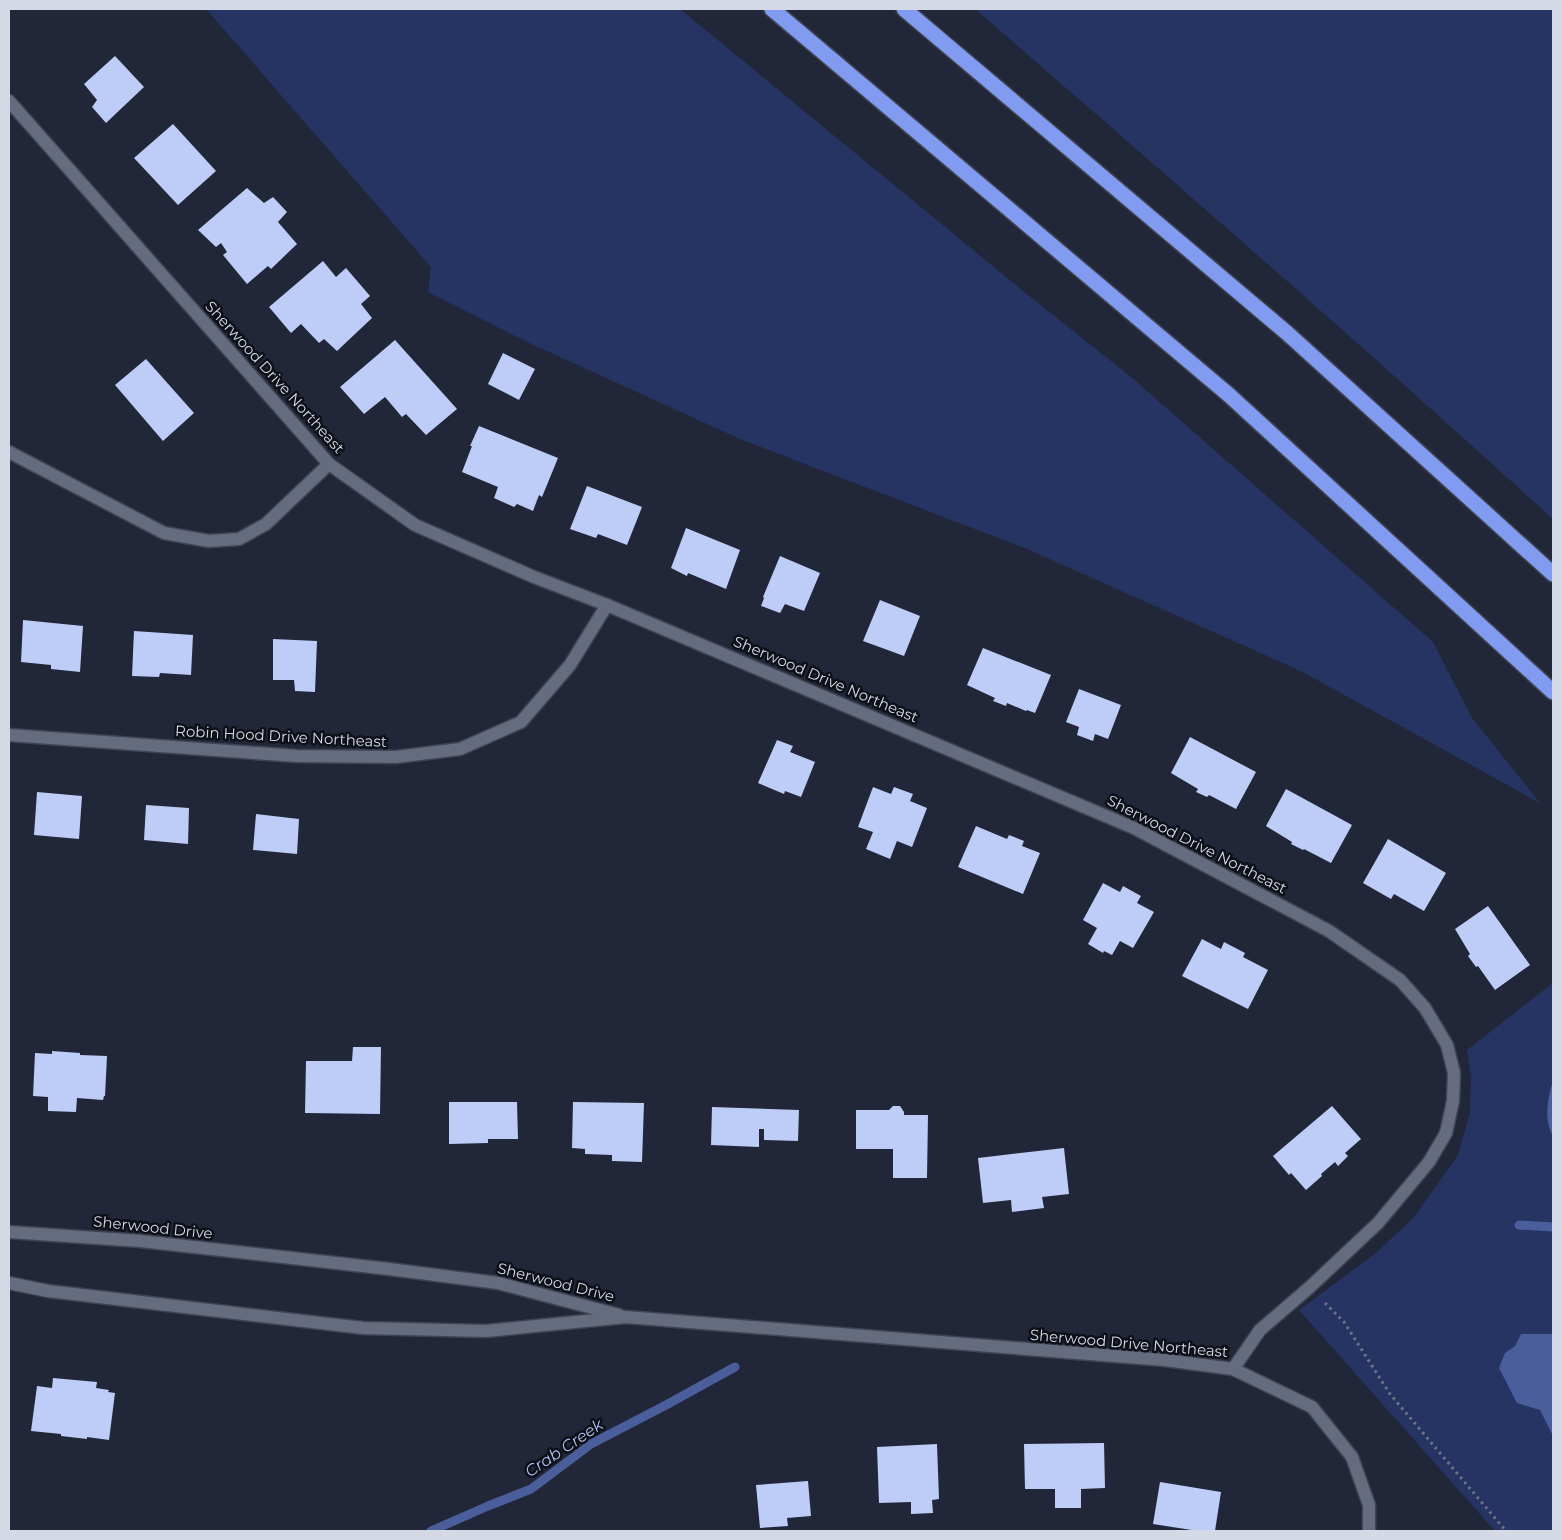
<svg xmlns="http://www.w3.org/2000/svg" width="1562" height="1540" font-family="Montserrat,sans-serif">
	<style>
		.green { fill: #263464 }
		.water { fill: #4b5e9c }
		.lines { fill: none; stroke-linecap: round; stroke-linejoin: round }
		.stream { stroke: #4b5e9c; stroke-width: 9 }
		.building { fill: #bdcdf7 }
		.service-casing { stroke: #404452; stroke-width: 15 }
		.minor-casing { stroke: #404452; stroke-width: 15 }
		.motorway-casing { stroke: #404452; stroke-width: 18 }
		.path { stroke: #707584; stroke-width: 3; stroke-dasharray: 2.5 4; stroke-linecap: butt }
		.service { stroke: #656c80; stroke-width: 12 }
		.minor { stroke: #656c80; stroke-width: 12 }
		.motorway { stroke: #809bf0; stroke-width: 15 }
		.labels { text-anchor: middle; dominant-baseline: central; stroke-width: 5; stroke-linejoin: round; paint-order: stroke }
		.street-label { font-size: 15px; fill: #d5d9e5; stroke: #0e1018 }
		.water-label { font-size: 16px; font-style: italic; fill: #adc0f6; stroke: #0e1018 }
	</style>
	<rect width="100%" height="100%" fill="#212738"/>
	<!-- green -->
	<g class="green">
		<path d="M206 9H680L1023 291 1131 377 1433 642 1472 718 1540 803 1301 671 1027 549 740 439 525 341 428 292 431 267Z"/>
		<path d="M975 9H1553V519C1363 346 1169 177 975 9Z"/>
		<path d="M1553 983V1531H1495L1299 1310 1376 1253 1414 1217 1458 1155 1470 1113 1471 1078 1467 1050Z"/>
	</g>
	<!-- water -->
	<g class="water">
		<path d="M1553 1080V1136C1543 1119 1548 1098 1553 1080Z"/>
		<path d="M1521 1334H1553V1436L1540 1410 1517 1403 1499 1368 1505 1353 1515 1346Z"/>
	</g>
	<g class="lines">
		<!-- stream -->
		<g class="stream">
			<path d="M1519 1225 1553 1227"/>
			<path d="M431 1531 488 1506 531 1489 591 1444 666 1405 735 1367"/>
		</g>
	</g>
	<!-- building -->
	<g class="building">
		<path d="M115 56 144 87 106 123 92 107 97 100 84 84Z"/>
		<path d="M173 124 216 171 178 205 134 158Z"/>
		<path d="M247 188 264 203 273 197 287 212 278 222 297 244 271 269 268 266 247 284 223 255 227 252 221 243 216 247 198 230Z"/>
		<path d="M323 261 336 277 346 268 370 296 361 304 372 318 337 351 324 339 319 343 301 324 291 333 269 307Z"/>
		<path d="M395 340 457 409 426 435 406 414 402 417 385 397 364 414 340 387Z"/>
		<path d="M503 353 535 369 519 400 488 384Z"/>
		<path d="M146 359 194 413 163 441 115 385Z"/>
		<path d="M479 426 558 458 542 497 539 495 533 511 517 504 514 507 494 498 498 487 462 472 472 446H470Z"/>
		<path d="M587 486 642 507 627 545 598 534 596 538 570 529Z"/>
		<path d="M686 528 740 550 726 589 688 573 687 576 671 568Z"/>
		<path d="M780 556 820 573 804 611 785 604 780 613 761 606 764 598 763 597Z"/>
		<path d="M880 600 920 616 904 656 863 641Z"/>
		<path d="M23 620 83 626 80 672 51 669V665L21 662Z"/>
		<path d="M134 631 193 635 191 675 160 673 159 677 132 676Z"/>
		<path d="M273 639 317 641 315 692 295 691 294 680H273Z"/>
		<path d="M983 648 1051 675 1035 713 1027 710 1026 711 1007 703 1006 706 993 701 995 698 967 685Z"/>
		<path d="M1079 689 1121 705 1108 739 1095 734 1093 741 1077 735 1079 727 1066 722Z"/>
		<path d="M1190 737 1256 772 1236 809 1209 795 1207 797 1196 792 1198 789 1171 773Z"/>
		<path d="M777 740 793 746 790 752 815 762 801 797 785 791 784 794 758 783Z"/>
		<path d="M873 787 891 794 894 787 913 794 910 801 927 808 912 847 897 841 890 859 866 849 873 832 858 827Z"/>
		<path d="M1286 789 1352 825 1331 863 1304 849 1303 850 1291 844 1292 842 1266 826Z"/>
		<path d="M37 792 82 796 79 839 34 835Z"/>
		<path d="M146 805 189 808 188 844 144 840Z"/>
		<path d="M256 814 299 819 297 854 253 850Z"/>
		<path d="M976 826 1007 839 1009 835 1024 841 1022 846 1040 853 1023 894 958 867Z"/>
		<path d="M1388 839 1446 873 1424 911 1394 894 1391 899 1363 883Z"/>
		<path d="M1103 883 1120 892 1123 886 1141 896 1137 903 1154 912 1133 948 1120 941 1112 955 1104 951 1103 953 1088 944 1097 928 1083 920Z"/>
		<path d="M1488 906 1530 965 1495 990 1478 966 1476 967 1468 956 1470 954 1455 929Z"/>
		<path d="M1202 939 1221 949 1224 942 1245 953 1243 957 1268 970 1248 1009 1182 976Z"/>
		<path d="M353 1047H381L380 1114 305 1113 306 1061H352Z"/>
		<path d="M52 1051 80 1053V1055L107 1056 105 1096H104L103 1100 77 1098 76 1112 48 1111V1097L33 1096 35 1053 52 1054Z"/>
		<path d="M449 1102H517L518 1139H488V1143L449 1144Z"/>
		<path d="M573 1102 644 1103 642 1162 612 1161V1155L585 1154V1149L572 1148Z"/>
		<path d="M893 1106H900L904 1112V1115H928L927 1178H893V1149H856V1110H889Z"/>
		<path d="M1332 1106 1361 1139 1345 1153 1348 1156 1338 1166 1335 1162 1321 1174 1322 1176 1306 1190 1291 1173 1289 1175 1273 1156Z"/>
		<path d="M712 1107 799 1110 798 1141 764 1140V1129H759V1147L711 1145Z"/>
		<path d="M1064 1148 1069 1194 1042 1197 1044 1208 1012 1212 1011 1200 983 1203 978 1158Z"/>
		<path d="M53 1378 97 1382 96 1388 109 1390 108 1392 115 1393 109 1440 87 1437V1439L61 1436V1434L31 1431 37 1386 52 1388Z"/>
		<path d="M1104 1443 1105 1488 1081 1489V1508H1055V1489H1025L1024 1444Z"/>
		<path d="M937 1444 939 1499 932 1500 933 1513 911 1514V1502L879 1503 877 1447Z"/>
		<path d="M808 1481 811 1516 787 1518 788 1526 760 1528 756 1485Z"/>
		<path d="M1160 1482 1221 1492 1215 1531H1198L1153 1524Z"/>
	</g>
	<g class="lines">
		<!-- service casing -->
		<g class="service-casing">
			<path id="service" d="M9 452 164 533 209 541 239 539 266 524 329 464"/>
		</g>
		<!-- minor casing -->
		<g class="minor-casing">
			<g id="minor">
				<path d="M9 101 329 464 415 525 534 577 607 605 1134 828 1329 931 1400 980 1425 1008 1447 1045 1454 1073 1453 1101 1446 1133 1429 1162 1378 1223 1310 1287 1260 1330 1233 1369"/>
				<path d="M9 735 297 756 396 757 460 749 521 722 570 665 607 605"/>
				<path d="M9 1232 140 1241 389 1269 498 1283 619 1315"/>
				<path d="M9 1283 48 1291 363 1328 486 1331 626 1317 1165 1360 1233 1369 1312 1407 1352 1457 1369 1505V1531"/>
			</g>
		</g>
		<!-- motorway casing -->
		<g class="motorway-casing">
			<g id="motorway">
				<path d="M772 9 1229 395 1553 692"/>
				<path d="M904 9 1287 333 1553 574"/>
			</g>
		</g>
		<!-- path -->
		<path class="path" d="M1325 1303 1344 1322 1390 1394 1506 1531"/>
		<!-- service -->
		<use href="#service" class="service"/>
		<!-- minor -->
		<use href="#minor" class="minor"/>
		<!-- motorway -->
		<use href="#motorway" class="motorway"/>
	</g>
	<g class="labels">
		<!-- street labels -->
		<g class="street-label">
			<text transform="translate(275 377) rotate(48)">Sherwood Drive Northeast</text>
			<text transform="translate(826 679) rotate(23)">Sherwood Drive Northeast</text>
			<text transform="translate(281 736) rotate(3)">Robin Hood Drive Northeast</text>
			<text transform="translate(1197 844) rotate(27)">Sherwood Drive Northeast</text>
			<text transform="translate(153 1227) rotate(6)">Sherwood Drive</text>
			<text transform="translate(556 1282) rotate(14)">Sherwood Drive</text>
			<text transform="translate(1129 1343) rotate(5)">Sherwood Drive Northeast</text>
		</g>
		<!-- water labels -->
		<g class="water-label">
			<text transform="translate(564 1448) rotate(-34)">Crab Creek</text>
		</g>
	</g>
	<!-- border -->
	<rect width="1562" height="1540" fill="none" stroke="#d5d9e5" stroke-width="20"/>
</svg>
